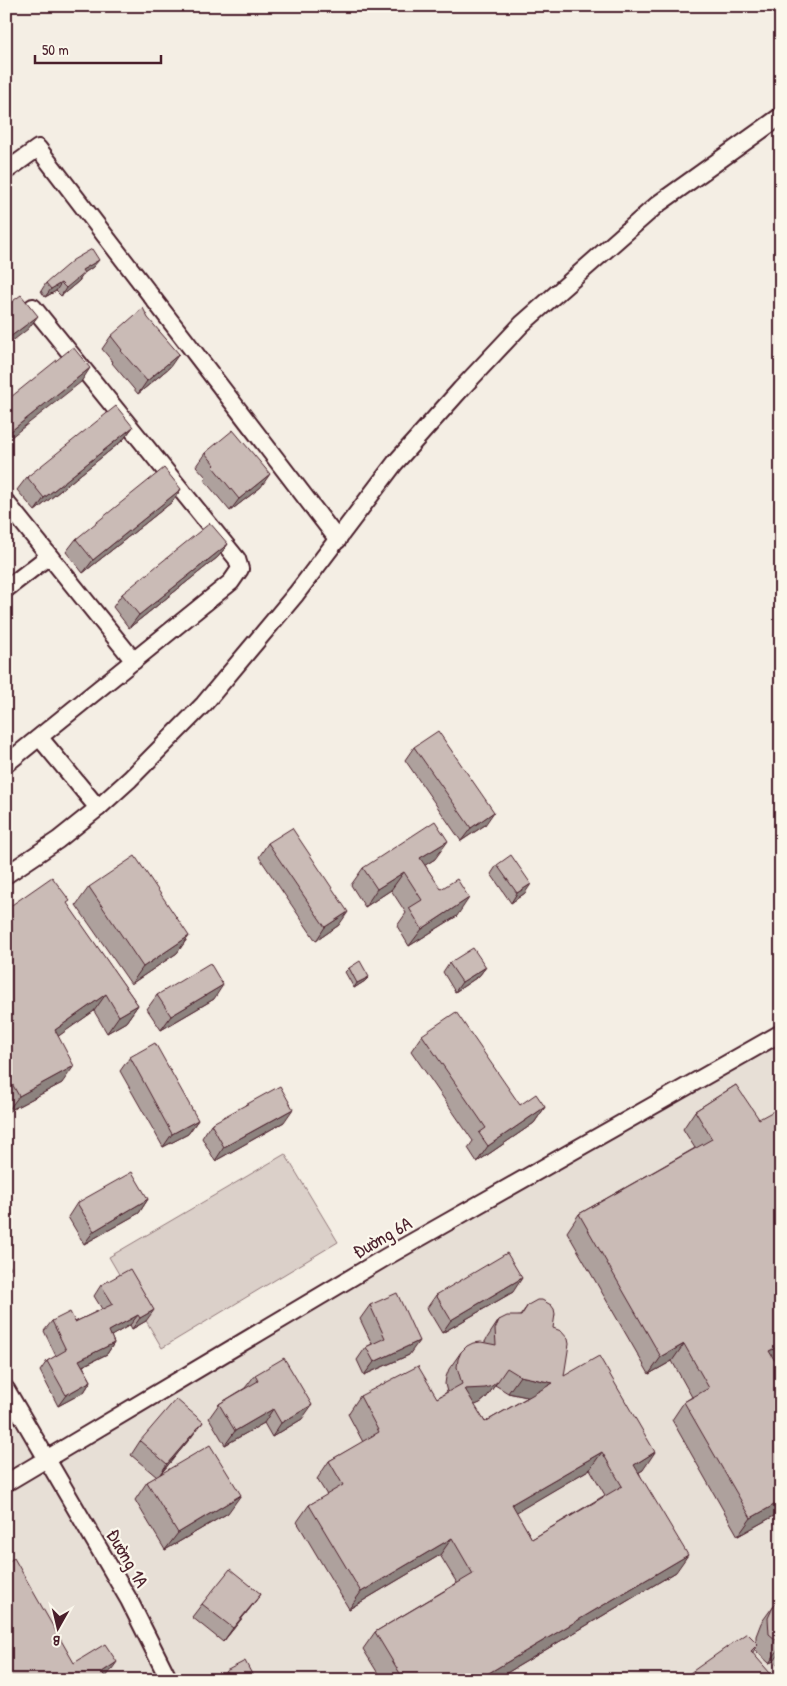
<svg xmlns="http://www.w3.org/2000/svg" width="787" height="1686" font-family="'Patrick Hand',sans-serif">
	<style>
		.built { fill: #e7dfd6 }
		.green { fill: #dbd0c9; stroke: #92787a }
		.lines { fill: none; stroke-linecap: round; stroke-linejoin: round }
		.minor-casing { stroke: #4a1f2b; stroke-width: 20 }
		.minor { stroke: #fbf7ec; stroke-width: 16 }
		.wall { fill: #aea19d; stroke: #4a1f2b; fill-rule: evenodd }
		.shaded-wall { fill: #8d837f; stroke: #4a1f2b }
		.building { fill: #cabbb6; stroke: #4a1f2b; fill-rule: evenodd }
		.labels { text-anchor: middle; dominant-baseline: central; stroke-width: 4.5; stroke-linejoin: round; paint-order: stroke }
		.street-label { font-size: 19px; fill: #4a1f2b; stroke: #fbf7ec }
	</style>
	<rect width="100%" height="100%" fill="#f4eee4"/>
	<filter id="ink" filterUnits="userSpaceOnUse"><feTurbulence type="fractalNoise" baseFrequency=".02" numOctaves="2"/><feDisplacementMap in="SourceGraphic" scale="10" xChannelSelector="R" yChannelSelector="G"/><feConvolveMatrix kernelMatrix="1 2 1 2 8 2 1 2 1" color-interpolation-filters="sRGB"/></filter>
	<g filter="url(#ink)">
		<!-- built -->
		<path class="built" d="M781 1040V1680H6V1401L40 1456 382 1267Z"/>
		<!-- green -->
		<path class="green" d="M285 1154 338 1242 162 1348 109 1257Z"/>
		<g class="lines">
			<!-- minor casing -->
			<g class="minor-casing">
				<g id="minor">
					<path d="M6 171 38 148 338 540"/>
					<path d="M6 502 134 661"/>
					<path d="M6 589 49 556"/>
					<path d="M40 738 98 808"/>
					<path d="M6 764 231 582 240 569 237 559 33 307"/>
					<path d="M6 875 58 840 98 808 130 779 204 704 296 594 395 463 461 389 522 324 658 204 781 116"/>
					<path d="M6 1389 129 1600 169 1680"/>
					<path d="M6 1483 386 1257 781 1033"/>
				</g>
			</g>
			<!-- minor -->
			<use href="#minor" class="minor"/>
		</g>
		<!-- wall -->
		<g class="wall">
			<path d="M93 267 84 273 79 281 61 296 56 291 45 297 41 291 46 283Z"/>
			<path d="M111 336 170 367 138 394 112 363 113 362 102 349Z"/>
			<path d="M133 427 123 440 35 511 17 490 27 477Z"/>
			<path d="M205 453 261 487 230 511 204 480 206 477 196 466Z"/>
			<path d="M181 489 172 502 83 573 66 552 76 539Z"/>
			<path d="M228 544 218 557 129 628 113 607 122 594Z"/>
			<path d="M414 747 485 825 461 841 405 760Z"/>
			<path d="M268 843 339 925 316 941 259 857Z"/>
			<path d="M435 859 425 865 457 916 409 946 397 926 406 913 391 890 365 907 351 885 363 868Z"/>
			<path d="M497 865 525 893 511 903 491 874Z"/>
			<path d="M89 887 189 936 177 953 131 984 76 905Z"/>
			<path d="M67 904 138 1005 126 1022 107 1033 94 1011 58 1036 62 1083 7 1112 6 1111V909Z"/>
			<path d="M449 963 486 967 479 976 455 992 443 972Z"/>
			<path d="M349 968 365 981 354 988 345 972Z"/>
			<path d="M157 995 214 999 161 1030 147 1009Z"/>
			<path d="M422 1035 520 1105 545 1107 534 1123 477 1162 468 1148 473 1141 411 1051Z"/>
			<path d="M130 1057 198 1120 188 1134 163 1147 120 1071Z"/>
			<path d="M736 1085 774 1359 781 1512 738 1536 672 1420 684 1402 692 1397 672 1361 649 1374 567 1232 579 1214 695 1148 683 1129 695 1111Z"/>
			<path d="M284 1122 215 1161 202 1138 211 1124Z"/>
			<path d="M148 1199 139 1213 84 1244 68 1217 77 1203Z"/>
			<path d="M101 1285 146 1321 132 1329 130 1325 111 1336 114 1343 107 1354 83 1366 91 1381 84 1392 58 1406 40 1371 47 1361 56 1356 44 1331 52 1321 75 1322 102 1309 94 1296Z"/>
			<path d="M513 1292 442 1333 427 1308 436 1295Z"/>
			<path d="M370 1305 409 1355 364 1375 357 1360 366 1347 372 1344 360 1319Z"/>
			<path d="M528 1305 553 1328 564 1376 643 1470 639 1472 676 1572 495 1680H382L363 1649 375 1632 457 1583 440 1555 349 1609 297 1522 309 1505 327 1495 317 1479 329 1461 363 1442 348 1414 360 1396 437 1398 447 1392 445 1384 446 1377 449 1369 461 1352 485 1342 487 1338 499 1320 520 1316ZM495 1385 508 1393 528 1397 485 1422 474 1405 480 1403 486 1398ZM590 1469 605 1495 532 1539 516 1512Z"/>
			<path d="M255 1375 302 1419 272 1437 264 1423 225 1445 209 1418 219 1404 245 1388Z"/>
			<path d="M193 1435 159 1476 228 1513 165 1550 135 1500 147 1482 157 1477 131 1455 140 1441Z"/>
			<path d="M781 1601V1669L774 1661 769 1663 757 1652 756 1647 753 1652 680 1680 756 1643V1636L761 1623 774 1605Z"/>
			<path d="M202 1604 251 1607 223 1642 192 1617Z"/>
			<path d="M226 1671 255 1680H220Z"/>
		</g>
		<!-- shaded-wall -->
		<g class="shaded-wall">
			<path d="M99 260 93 267 84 273 79 281 61 296 66 288 82 270Z"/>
			<path d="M61 283 56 291 45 297 51 289Z"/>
			<path d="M38 316 28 329 6 346V340Z"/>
			<path d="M179 354 170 367 138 394 147 381Z"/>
			<path d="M90 368 81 382 6 441V435Z"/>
			<path d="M133 427 123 440 35 511 44 498Z"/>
			<path d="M270 474 261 487 230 511 239 499Z"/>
			<path d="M181 489 172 502 83 573 93 560Z"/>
			<path d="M228 544 218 557 129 628 139 615Z"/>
			<path d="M494 812 485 825 461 841 471 828Z"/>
			<path d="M448 841 435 859 408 876 420 858Z"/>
			<path d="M404 872 391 890 365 907 377 889Z"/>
			<path d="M531 884 525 893 511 903 517 893Z"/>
			<path d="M469 898 457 916 409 946 422 929Z"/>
			<path d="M348 912 339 925 316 941 325 927Z"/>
			<path d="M189 936 177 953 131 984 143 967Z"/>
			<path d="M486 967 479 976 455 992 462 982Z"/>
			<path d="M369 977 365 981 354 988 357 983Z"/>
			<path d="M223 985 214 999 161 1030 171 1016Z"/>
			<path d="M106 994 94 1011 43 1047 55 1030Z"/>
			<path d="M138 1005 126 1022 107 1033 119 1016Z"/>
			<path d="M74 1066 62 1083 7 1112 19 1096Z"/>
			<path d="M545 1107 534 1123 477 1162 488 1146Z"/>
			<path d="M293 1109 284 1122 215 1161 224 1147Z"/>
			<path d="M198 1120 188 1134 163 1147 172 1134Z"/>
			<path d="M148 1199 139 1213 84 1244 94 1231Z"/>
			<path d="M522 1278 513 1292 442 1333 451 1320Z"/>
			<path d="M154 1310 146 1321 132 1329 140 1318Z"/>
			<path d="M138 1315 130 1325 101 1342 109 1331Z"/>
			<path d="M419 1341 409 1355 364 1375 374 1362Z"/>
			<path d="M114 1343 107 1354 72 1371 79 1360Z"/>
			<path d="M684 1344 672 1361 649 1374 661 1357Z"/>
			<path d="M781 1345V1355L757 1369 769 1351Z"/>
			<path d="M520 1376 553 1383 541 1400 508 1393Z"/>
			<path d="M91 1381 84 1392 58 1406 66 1395Z"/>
			<path d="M498 1381 486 1398 480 1403 473 1406 465 1389Z"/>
			<path d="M312 1405 302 1419 272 1437 281 1423Z"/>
			<path d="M273 1409 264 1423 225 1445 235 1431Z"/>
			<path d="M203 1422 193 1435 158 1477 167 1464Z"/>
			<path d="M602 1452 590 1469 500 1522 512 1504Z"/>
			<path d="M655 1452 643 1470 622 1482 634 1465Z"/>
			<path d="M241 1495 228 1513 165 1550 178 1533Z"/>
			<path d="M781 1501V1512L738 1536 751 1518Z"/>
			<path d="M452 1538 440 1555 349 1609 361 1592Z"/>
			<path d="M688 1555 676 1572 495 1680H477Z"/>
			<path d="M261 1594 251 1607 223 1642 233 1628Z"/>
			<path d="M781 1646V1652L774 1661 769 1663Z"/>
			<path d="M117 1662 104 1680 102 1672Z"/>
		</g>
		<!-- building -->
		<g class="building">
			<path d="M92 249 99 260 82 270 84 273 66 288 61 283 51 289 46 283 73 260Z"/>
			<path d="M21 295 38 316 6 340V306Z"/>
			<path d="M143 308 148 318 179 354 147 381 121 351 122 350 111 336Z"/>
			<path d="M73 347 90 368 6 435V401Z"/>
			<path d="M116 406 133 427 44 498 27 477Z"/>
			<path d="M233 430 270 474 239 499 213 467 215 465 205 453Z"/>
			<path d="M164 468 181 489 93 560 76 539Z"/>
			<path d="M210 523 228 544 139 615 122 594Z"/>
			<path d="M438 731 494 812 471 828 414 747Z"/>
			<path d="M435 821 448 841 420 858 441 889 457 879 469 898 422 929 409 908 422 900 404 872 377 889 363 868Z"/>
			<path d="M292 828 348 912 325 927 268 843Z"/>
			<path d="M511 855 531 884 517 893 497 865Z"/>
			<path d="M135 856 189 936 143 967 89 887Z"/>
			<path d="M52 877 70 901 67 903 138 1005 119 1016 106 994 55 1030 74 1066 19 1096 6 1073V909Z"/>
			<path d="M473 948 486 967 462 982 449 963Z"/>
			<path d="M360 961 369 977 357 983 349 968Z"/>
			<path d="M210 963 223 985 171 1016 157 995Z"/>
			<path d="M456 1012 520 1105 536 1094 545 1107 488 1146 479 1133 486 1128 422 1035Z"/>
			<path d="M155 1043 198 1120 172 1134 130 1057Z"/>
			<path d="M736 1085 759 1119 781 1107V1345L769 1351 781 1371V1501L751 1518 684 1402 709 1388 684 1344 661 1357 579 1214 712 1139 695 1111Z"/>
			<path d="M280 1086 293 1109 224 1147 211 1124Z"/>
			<path d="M132 1172 148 1199 94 1231 77 1203Z"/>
			<path d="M507 1253 522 1278 451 1320 436 1295Z"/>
			<path d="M6 1261 11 1268 6 1271Z"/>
			<path d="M130 1269 154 1310 140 1318 138 1315 109 1331 114 1343 79 1360 91 1381 66 1395 47 1361 66 1350 52 1321 70 1312 75 1322 113 1304 101 1285Z"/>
			<path d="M397 1293 419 1341 374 1362 366 1347 385 1338 370 1305Z"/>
			<path d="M537 1300H542L551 1305 554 1309 555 1314 553 1328 561 1331 568 1339 569 1344 564 1376 599 1356 655 1452 634 1465 688 1555 477 1680H404L375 1632 473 1574 452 1538 361 1592 309 1505 343 1485 329 1461 379 1432 360 1396 418 1366 437 1398 462 1384 457 1367 458 1359 461 1352 467 1346 473 1343 481 1342 496 1345 495 1329 499 1320 507 1316H521L528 1305ZM507 1368 520 1376 553 1383 485 1422 465 1389 485 1388 492 1386 498 1381ZM602 1452 622 1486 532 1539 512 1504Z"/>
			<path d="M284 1358 312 1405 281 1423 273 1409 235 1431 219 1404 258 1381 255 1375Z"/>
			<path d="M176 1399 203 1422 167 1464 140 1441Z"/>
			<path d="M210 1445 241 1495 178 1533 147 1482Z"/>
			<path d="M14 1558 74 1663 105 1644 117 1662 102 1672 107 1680H6V1563Z"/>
			<path d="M230 1569 261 1594 233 1628 202 1604Z"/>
			<path d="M779 1600 781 1601V1644L769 1634 768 1618 774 1605Z"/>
			<path d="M747 1633 758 1644 751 1651 776 1680H680Z"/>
			<path d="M245 1661 255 1680H231L226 1671Z"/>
		</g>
	</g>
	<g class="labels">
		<!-- street labels -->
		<g class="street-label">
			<text transform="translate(382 1237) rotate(-30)">Đường 6A</text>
			<text transform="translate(128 1558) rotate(60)">Đường 1A</text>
		</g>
	</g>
	<!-- margin -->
	<rect width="787" height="1686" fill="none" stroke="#fbf7ec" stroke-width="25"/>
	<rect x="12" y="12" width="762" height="1661" fill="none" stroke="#4a1f2b" stroke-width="2" filter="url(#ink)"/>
	<!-- north arrow -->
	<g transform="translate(58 1628) rotate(188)" stroke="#fbf7ec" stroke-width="4" paint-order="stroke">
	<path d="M0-4L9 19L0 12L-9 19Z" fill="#4a1f2b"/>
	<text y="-8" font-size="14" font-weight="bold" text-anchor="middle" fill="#4a1f2b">B</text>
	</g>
	<!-- scale -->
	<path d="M35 55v8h126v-8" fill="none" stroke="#4a1f2b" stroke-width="2.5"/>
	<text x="42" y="55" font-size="15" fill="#4a1f2b" stroke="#fbf7ec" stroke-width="4" paint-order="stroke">50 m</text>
</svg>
